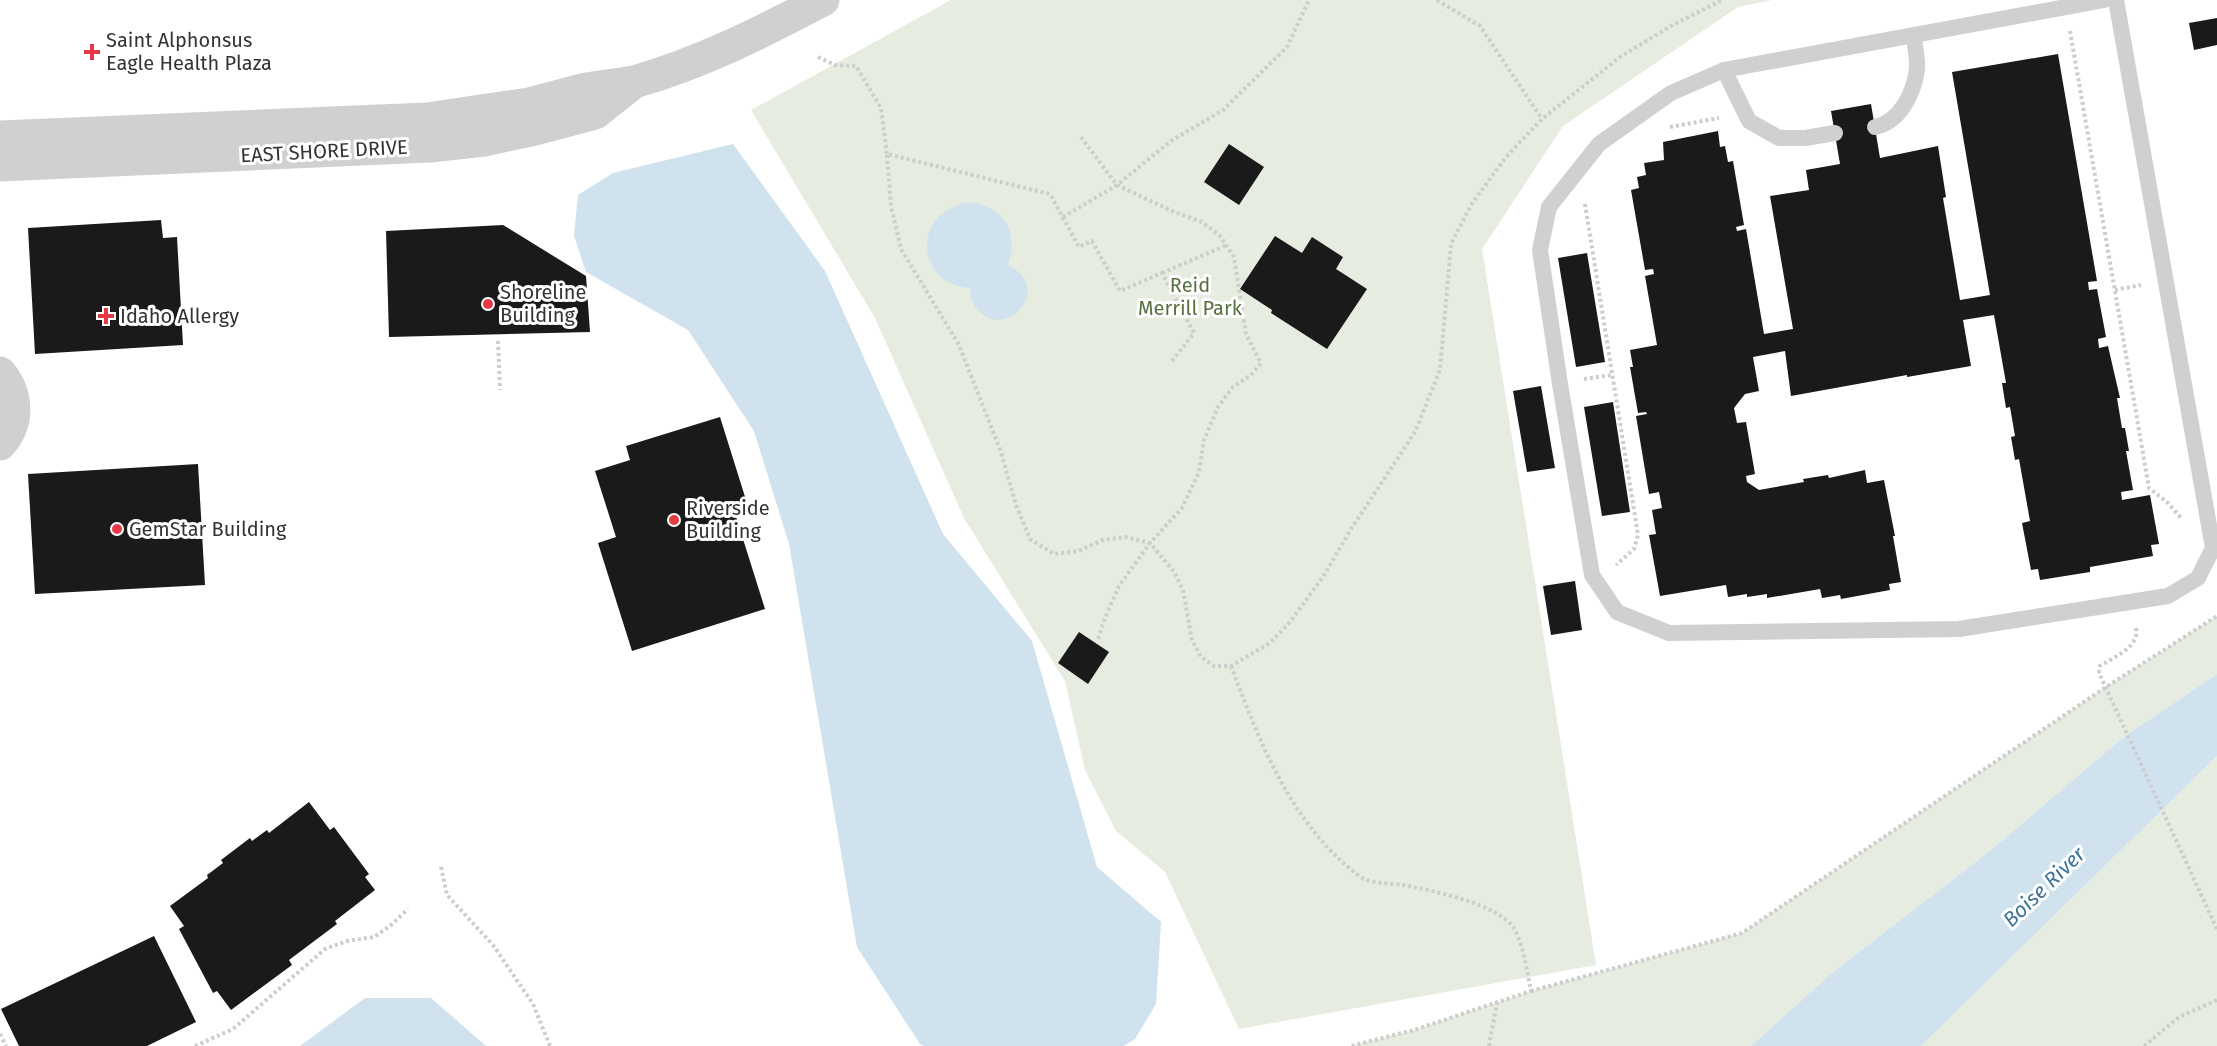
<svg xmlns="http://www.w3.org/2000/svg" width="2217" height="1046" font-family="'Fira Sans',sans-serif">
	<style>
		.green { fill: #e6ecdf }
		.water { fill: #cfe2ee }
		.building { fill: #1a1a1a }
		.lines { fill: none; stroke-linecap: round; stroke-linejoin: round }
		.path { stroke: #cdcdcd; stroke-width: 4; stroke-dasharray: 3 3; stroke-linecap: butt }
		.lane { stroke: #d0d0d0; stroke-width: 16 }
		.street { stroke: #d0d0d0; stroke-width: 33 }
		.poi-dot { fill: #e63946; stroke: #fff; stroke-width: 2 }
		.labels { text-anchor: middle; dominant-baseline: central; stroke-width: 6; stroke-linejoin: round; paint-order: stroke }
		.poi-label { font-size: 20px; fill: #333; stroke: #fff; text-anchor: start }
		.street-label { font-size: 20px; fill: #333; stroke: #fff }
		.park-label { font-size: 20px; fill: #56703f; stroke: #fff }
		.water-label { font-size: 21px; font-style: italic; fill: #3f7597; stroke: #fff }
	</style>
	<rect width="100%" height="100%" fill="#fff"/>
	<!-- green -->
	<g class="green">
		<path d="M951 0H1772L1738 7 1563 126 1482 249 1596 965 1239 1029 1165 872 1116 831 1085 770 1065 681 964 518 875 318 751 110Z"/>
		<path d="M2217 616V674L2125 736 1991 850 1832 973 1751 1046H1351L1414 1030 1531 991 1742 933 2106 687Z"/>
		<path d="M2217 756V1046H1921Z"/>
	</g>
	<!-- water -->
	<g class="water">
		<path d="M733 144 825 271 943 534 1032 641 1097 867 1161 922 1156 1004 1135 1039 1124 1046H924L920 1044 857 947 789 544 754 431 688 330 586 272 574 236 578 195 613 173Z"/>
		<path d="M974 202C1007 211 1018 232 1008 265 1054 288 1008 338 981 313 973 306 970 299 970 288 912 284 912 206 974 202Z"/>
		<path d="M2217 674V756L1921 1046H1751L1832 973 1991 850 2125 736Z"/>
		<path d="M365 998H431L486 1046H300Z"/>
	</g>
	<!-- building -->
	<g class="building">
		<path d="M2217 18V45L2194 50 2189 23Z"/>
		<path d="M2058 54 2097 281 2088 282 2089 290 2097 289 2106 337 2098 339 2099 348 2108 346 2120 398H2117L2122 428H2125L2129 451H2126L2133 490 2121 492 2122 500 2150 495 2159 544 2151 545 2153 556 2090 567V572L2040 580 2038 569 2031 570 2022 523 2030 521 2019 459 2015 460 2011 437 2015 436 2010 407 2006 408 2002 383H2006L1994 315 1963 320 1971 366 1907 377V375L1791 396 1785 351 1753 357 1759 391 1745 394 1734 408 1737 423 1746 422 1755 474 1746 476 1747 482 1759 490 1804 482 1803 479 1828 475 1829 478 1865 470 1867 483 1884 480 1895 536H1893L1901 582 1889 584 1890 590 1841 599 1840 595 1822 598 1820 589 1767 598V594L1747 597V594L1728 597 1726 585 1660 596 1649 535 1656 534 1652 510 1662 508 1659 492 1649 494 1636 416 1647 414 1646 412 1638 413 1630 367H1633L1630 350 1657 345 1645 276 1654 274 1653 269 1645 270 1631 190 1639 188 1637 177 1646 175 1644 163 1664 160 1663 142 1718 131 1720 147 1725 146 1728 162 1733 161 1744 225 1736 227 1737 231 1746 229 1764 334 1793 329 1770 196 1809 190 1806 170 1840 164 1831 111 1871 104 1880 158 1938 146 1946 197 1943 198 1960 300 1990 295 1952 72Z"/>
		<path d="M1229 144 1264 167 1239 205 1204 182Z"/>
		<path d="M161 220 163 238 177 237 183 345 35 354 28 228Z"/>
		<path d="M503 225 586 276 590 332 389 337 386 231Z"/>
		<path d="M1275 236 1302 253 1312 237 1343 257 1336 269 1367 289 1327 349 1271 313 1272 310 1240 289Z"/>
		<path d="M1587 253 1605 362 1576 367 1558 258Z"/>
		<path d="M1541 386 1555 468 1527 472 1513 391Z"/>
		<path d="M1613 402 1630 512 1602 516 1584 407Z"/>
		<path d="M720 417 746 500 732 504 765 609 632 651 598 543 616 537 595 471 630 460 626 446Z"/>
		<path d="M198 464 205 585 35 594 28 474Z"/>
		<path d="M1575 581 1582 630 1551 635 1543 586Z"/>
		<path d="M1079 632 1109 652 1088 684 1058 663Z"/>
		<path d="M309 802 330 830 334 827 369 874 365 877 375 890 335 921 337 924 289 960 292 965 231 1010 217 991 213 993 179 929 184 926 170 906 208 878 207 875 223 863 221 860 250 838 252 841 267 830 269 833Z"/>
		<path d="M154 936 196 1022 147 1046H19L1 1009Z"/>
	</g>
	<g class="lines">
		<!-- path -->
		<g class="path">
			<path d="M1437 0 1480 26 1542 119"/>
			<path d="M2070 31 2149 488 2168 503 2181 518"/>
			<path d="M818 57 835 65 856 66 881 108 887 154"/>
			<path d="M1670 127 1719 118"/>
			<path d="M1081 137 1117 185 1172 211 1202 222 1220 236 1234 257 1246 334 1261 363 1251 375 1233 387 1218 407 1204 440 1199 472 1182 508 1150 543 1119 586 1105 618 1098 639"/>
			<path d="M1585 204 1638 535 1634 549 1616 565"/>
			<path d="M1063 217 1117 185 1171 141 1223 110 1287 47 1309 0"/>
			<path d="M1162 273 1227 245"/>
			<path d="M2115 290 2141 285"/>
			<path d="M498 341 500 390"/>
			<path d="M1172 361 1194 333 1162 273 1120 291 1092 241 1079 247 1050 194 887 154 891 206 901 249 959 345 1001 452 1016 505 1030 539 1054 554 1078 551 1103 540 1125 537 1150 543 1175 573 1183 590 1192 640 1201 657 1214 666H1231L1270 643 1290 622 1323 577 1351 529 1415 432 1440 370 1451 244 1471 205 1506 157 1542 119 1620 57 1671 26 1722 0"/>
			<path d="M1584 379 1612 375"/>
			<path d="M2136 628C2140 647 2114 657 2100 666L2099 673 2217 929"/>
			<path d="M1231 666C1260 743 1291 824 1359 876 1369 884 1390 883 1403 885 1430 890 1501 904 1515 930 1524 948 1527 971 1531 991L1414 1030 1351 1046"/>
			<path d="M441 867 447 895 493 945 533 1004 550 1046"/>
			<path d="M1531 991 1742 933 2106 687 2217 616"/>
			<path d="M0 1034 6 1046"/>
			<path d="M195 1046 233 1029 325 949 347 941 374 937 390 926 408 909"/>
			<path d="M1489 1046 1497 1003"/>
			<path d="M2144 1046 2179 1017 2217 1000"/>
		</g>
		<!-- lane -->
		<g class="lane">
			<path d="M2104 0 1724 70 1671 93 1599 144 1549 207 1540 250 1560 384 1592 575 1617 612 1669 633 1959 629 2168 596 2198 578 2213 548 2116 0"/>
			<path d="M1724 70 1749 121 1779 138H1805L1835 133"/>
			<path d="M1875 127C1900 122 1914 93 1917 69 1918 58 1915 46 1913 35"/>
		</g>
		<!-- street -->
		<g class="street">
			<path d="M634 82C701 63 762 32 823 0"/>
			<path d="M0 137 427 119 529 104 586 89 634 82 595 113 535 129 484 140 430 146 0 165"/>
			<path d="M0 373C18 395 19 423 0 444"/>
		</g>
	</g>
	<!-- markers -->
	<g class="poi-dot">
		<path d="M89 43h6v6h6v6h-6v6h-6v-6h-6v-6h6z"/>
		<circle cx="488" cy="304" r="6"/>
		<path d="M103 307h6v6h6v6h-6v6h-6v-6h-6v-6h6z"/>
		<circle cx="674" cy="520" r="6"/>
		<circle cx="117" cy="529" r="6"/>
	</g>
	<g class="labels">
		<!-- poi labels -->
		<g class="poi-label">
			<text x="106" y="40">Saint Alphonsus<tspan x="106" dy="23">Eagle Health Plaza</tspan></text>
			<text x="500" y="292">Shoreline<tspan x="500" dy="23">Building</tspan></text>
			<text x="120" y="316">Idaho Allergy</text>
			<text x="686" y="508">Riverside<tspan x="686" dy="23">Building</tspan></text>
			<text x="129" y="529">GemStar Building</text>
		</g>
		<!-- street labels -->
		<g class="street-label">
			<text transform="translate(324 151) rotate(-3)">EAST SHORE DRIVE</text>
		</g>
		<!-- park labels -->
		<g class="park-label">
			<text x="1190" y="285">Reid<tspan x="1190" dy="23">Merrill Park</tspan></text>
		</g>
		<!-- water labels -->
		<g class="water-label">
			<text transform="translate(2044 887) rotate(-44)">Boise River</text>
		</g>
	</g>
</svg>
